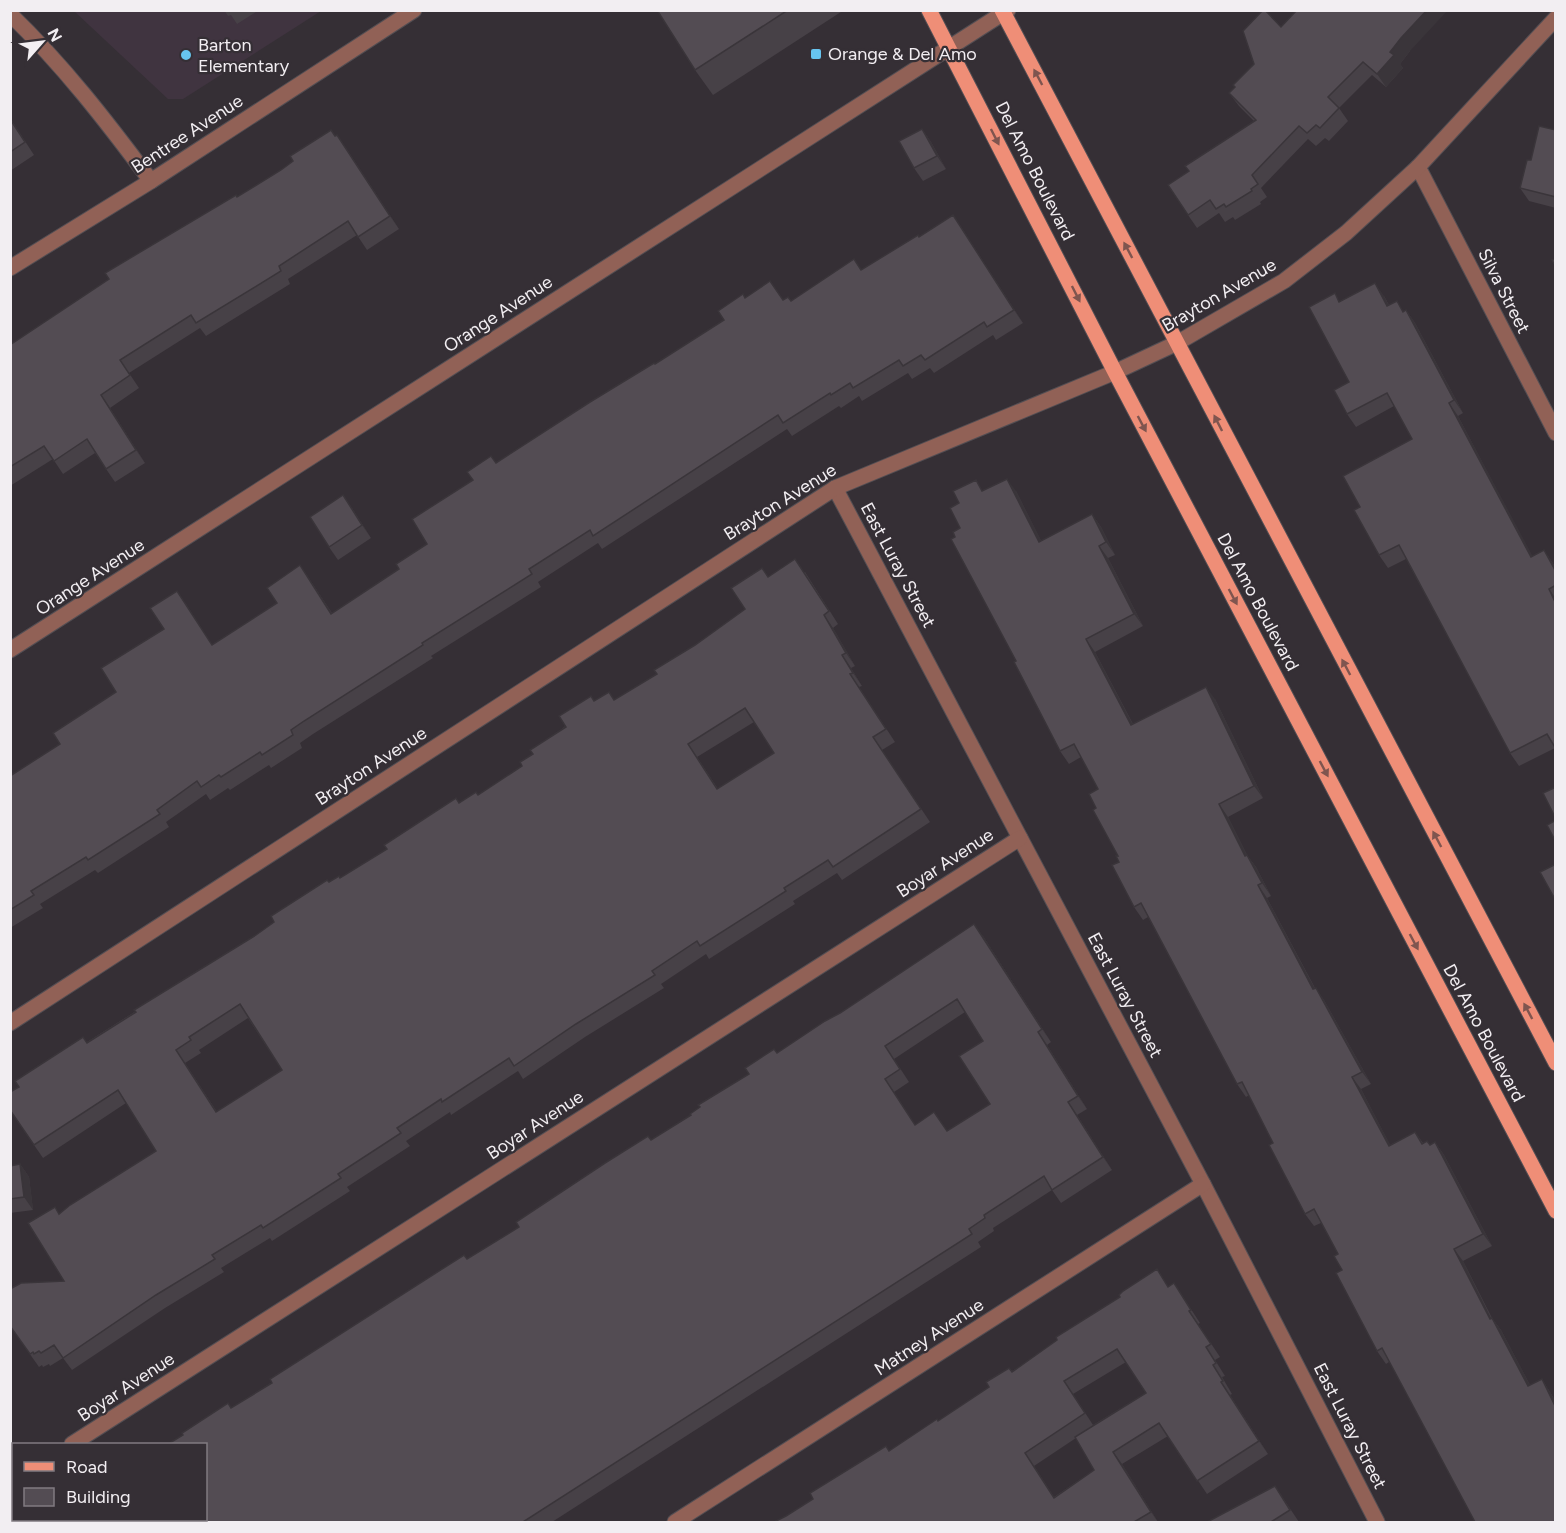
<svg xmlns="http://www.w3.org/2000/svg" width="1566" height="1533" font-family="Figtree,sans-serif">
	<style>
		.built { fill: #403440 }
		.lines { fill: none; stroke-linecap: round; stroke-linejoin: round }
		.minor-casing { stroke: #534e53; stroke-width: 17 }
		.major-casing { stroke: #534e53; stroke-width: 17 }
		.minor { stroke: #916156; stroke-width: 15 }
		.major { stroke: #ef8e77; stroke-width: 15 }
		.wall { fill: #474147; fill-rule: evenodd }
		.shaded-wall { fill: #3a353a }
		.building { fill: #534c53; stroke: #3a353a; stroke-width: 1.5; fill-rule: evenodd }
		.oneway { fill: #7f554f }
		.poi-dot { fill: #67c4ef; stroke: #352f35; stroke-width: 2 }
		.labels { text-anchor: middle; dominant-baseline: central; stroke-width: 4.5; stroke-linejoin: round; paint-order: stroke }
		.poi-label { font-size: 18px; fill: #f2eef2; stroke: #352f35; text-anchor: start }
		.street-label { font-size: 18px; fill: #f2eef2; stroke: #352f35 }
	</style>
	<rect width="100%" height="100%" fill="#352f35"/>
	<!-- built -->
	<path class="built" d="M74 11H321L183 99H168Z"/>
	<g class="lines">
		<!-- minor casing -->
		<g class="minor-casing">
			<g id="minor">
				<path d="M10 14C63 65 107 122 151 181"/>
				<path d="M1418 167 1556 433"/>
				<path d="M10 268 151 181 414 10"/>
				<path d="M835 488 1203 1184 1377 1522"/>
				<path d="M10 650 1008 10"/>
				<path d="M10 1023 835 488 1115 372 1177 343 1284 281 1346 233 1418 167 1556 18"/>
				<path d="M72 1444 1020 838"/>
				<path d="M10 1484 14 1482"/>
				<path d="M675 1522 1203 1184"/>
			</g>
		</g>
		<!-- major casing -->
		<g class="major-casing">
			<g id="major">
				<path d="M929 10 1115 372 1556 1211"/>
				<path d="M1002 10 1556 1063"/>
			</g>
		</g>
		<!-- minor -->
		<use href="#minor" class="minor"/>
		<!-- major -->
		<use href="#major" class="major"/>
	</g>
	<!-- wall -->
	<g class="wall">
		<path d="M224 10H259L237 24 231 15 228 16Z"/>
		<path d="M657 10H844L713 95 695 70Z"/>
		<path d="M1281 27 1410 51 1400 64 1403 68 1386 87 1372 75 1339 108 1348 121 1329 141 1325 138 1316 146 1308 139 1261 188 1267 197 1260 202 1261 204 1235 220 1233 217 1225 222 1219 213 1197 228 1188 215 1189 171 1254 121 1239 106 1229 93 1235 88 1233 85 1254 64Z"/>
		<path d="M10 118 34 155 10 171Z"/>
		<path d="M922 129 931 142 946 169 923 181 914 168Z"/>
		<path d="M1556 130V208L1529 201 1520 188 1531 160Z"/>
		<path d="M335 136 346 148 399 229 367 250 357 235 288 279 290 284 206 336 200 328 129 373 139 388 110 408 145 463 115 482 95 453 63 474 53 459 10 486V345L237 197Z"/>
		<path d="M953 215 1023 323 996 340 993 335 934 373 930 368 912 379 908 373 862 401 859 396 841 408 839 406 792 436 787 429 602 549 598 543 538 582 541 587 431 656 433 658 313 734 300 743 302 748 271 768 269 765 230 790 228 788 210 800 206 794 166 822 169 827 98 873 95 870 40 904 43 908 10 928V776L60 744 116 692 164 629 186 604 212 645 277 603 300 565 332 613 399 569 427 544 491 456 496 463 655 364 724 320 745 298 791 301 862 270 919 237Z"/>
		<path d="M1384 296 1389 305 1404 311 1406 310 1415 323 1463 413 1458 416 1532 557 1544 550 1556 568V749L1555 748 1519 766 1510 753 1406 559 1388 568 1379 555 1360 507 1412 439 1394 406 1356 427 1347 414 1349 382 1340 301Z"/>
		<path d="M984 490 1016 491 1041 541 1092 514 1101 527 1115 555 1108 558 1143 626 1095 652 1133 724 1215 699 1263 798 1228 817 1247 855 1256 867 1271 896 1267 898 1315 988 1324 1000 1371 1084 1361 1089 1390 1145 1415 1132 1423 1143 1430 1145 1435 1142 1444 1155 1492 1246 1463 1261 1492 1318 1501 1330 1530 1385 1542 1379 1550 1392 1556 1402V1522L1389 1362 1386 1364 1377 1351 1342 1270 1338 1254 1321 1223 1314 1226 1305 1214 1273 1143 1249 1095 1246 1097 1237 1084 1148 917 1143 920 1134 907 1118 856 1096 808 1098 789 1081 757 1069 764 1060 751 955 537 960 528 959 503Z"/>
		<path d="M352 508 371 538 338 560 329 547Z"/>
		<path d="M805 572 838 624 833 628 855 666 851 668 862 686 859 687 895 742 882 750 930 822 842 880 837 873 793 901 795 904 709 959 706 954 661 984 664 988 585 1037 523 1079 518 1071 451 1115 450 1112 406 1141 410 1146 347 1187 350 1191 272 1241 270 1238 221 1268 224 1272 165 1308 72 1370 63 1358 50 1366 49 1364 43 1367 42 1365 39 1367 10 1326 64 1281 59 1214 156 1151 126 1103 43 1158 34 1145 87 1042 256 935 329 882 341 878 459 803 479 795 522 766 533 754 594 701 614 700 657 674 745 609 768 577ZM754 722 774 753 718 789 697 757ZM248 1018 282 1070 217 1112 185 1063 201 1053 199 1050Z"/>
		<path d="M983 936 1051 1042 1047 1045 1087 1109 1077 1115 1112 1170 1061 1203 1052 1190 993 1228 994 1231 978 1242 981 1247 552 1522H57L231 1408 519 1227 651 1140 691 1115 749 1074 777 1053 840 1013ZM965 1012 983 1041 990 1104 947 1131 915 1125 894 1092 909 1082 894 1059Z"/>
		<path d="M20 1164 29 1177 33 1210 10 1213V1166Z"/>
		<path d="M1174 1283 1200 1323 1198 1324 1220 1357 1215 1360 1225 1376 1222 1377 1232 1394 1230 1395 1268 1454 1207 1494 1168 1436 1122 1464 1158 1522H774L786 1516 938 1421 989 1387 1009 1368 1012 1371ZM1126 1362 1146 1393 1093 1425 1073 1394ZM1076 1438 1094 1470 1054 1497 1034 1466Z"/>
		<path d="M1275 1486 1299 1522H1207Z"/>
	</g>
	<!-- shaded-wall -->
	<g class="shaded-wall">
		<path d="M1427 10H1448L1410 51 1400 64 1403 68 1386 87 1377 74 1390 52 1401 38Z"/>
		<path d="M922 129 931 142 946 169 937 156Z"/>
		<path d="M337 135 346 148 399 229 390 216Z"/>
		<path d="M953 215 962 228 1023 323 1014 310Z"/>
		<path d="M1375 283 1384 296 1396 319 1387 306Z"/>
		<path d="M1406 310 1415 323 1463 413 1454 400Z"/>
		<path d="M101 395 110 408 145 463 136 450Z"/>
		<path d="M1449 403 1458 416 1540 570 1531 557Z"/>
		<path d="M1007 479 1016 491 1048 554 1039 542Z"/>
		<path d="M343 495 352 508 371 538 362 525Z"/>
		<path d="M1092 514 1101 527 1115 555 1106 542Z"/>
		<path d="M1099 546 1108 558 1143 626 1134 614Z"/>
		<path d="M1544 550 1556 568V572Z"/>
		<path d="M300 565 309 578 340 626 331 614Z"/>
		<path d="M1549 589 1556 599V604Z"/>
		<path d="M177 591 186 604 221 658 212 645Z"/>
		<path d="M824 615 833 628 855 666 846 653Z"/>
		<path d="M1086 639 1095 652 1140 738 1131 725Z"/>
		<path d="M842 655 851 668 862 686 853 673Z"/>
		<path d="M1206 687 1215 699 1263 798 1254 786Z"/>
		<path d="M1219 804 1228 817 1254 869 1245 856Z"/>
		<path d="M1247 855 1256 867 1271 896 1262 883Z"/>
		<path d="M1258 885 1267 898 1322 1002 1313 989Z"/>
		<path d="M974 924 983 936 1051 1042 1042 1029Z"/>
		<path d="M1316 988 1324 1000 1371 1084 1362 1072Z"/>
		<path d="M1038 1032 1047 1045 1087 1109 1078 1096Z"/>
		<path d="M1352 1077 1361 1089 1397 1158 1389 1146Z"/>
		<path d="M1068 1102 1077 1115 1112 1170 1103 1157Z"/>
		<path d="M1435 1142 1444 1155 1492 1246 1483 1234Z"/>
		<path d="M20 1164 29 1177 33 1210 24 1197Z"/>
		<path d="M1454 1249 1463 1261 1498 1332 1490 1319Z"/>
		<path d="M1492 1318 1501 1330 1537 1398 1528 1386Z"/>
		<path d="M1542 1379 1550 1392 1556 1402V1408Z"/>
		<path d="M1221 1382 1230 1395 1268 1454 1259 1441Z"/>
		<path d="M1113 1452 1122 1464 1158 1522 1151 1512Z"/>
	</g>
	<!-- building -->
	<g class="building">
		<path d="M657 10H788L695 70Z"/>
		<path d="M1263 10H1265L1281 27 1297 10H1427L1401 38 1390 52 1394 55 1377 74 1363 62 1328 97 1339 108 1320 128 1316 125 1307 133 1299 126 1252 175 1258 184 1251 189 1252 191 1226 207 1224 204 1216 209 1210 200 1188 215 1168 185 1189 171 1185 166 1256 120 1229 93 1235 87 1233 85 1254 64 1243 31Z"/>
		<path d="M10 119 25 142 10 152Z"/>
		<path d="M1539 126 1556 130V197L1520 188 1527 160H1531Z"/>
		<path d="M922 129 937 156 914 168 899 141Z"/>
		<path d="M331 130 335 136 337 135 390 216 358 237 348 221 279 266 281 271 196 323 191 315 120 360 130 375 101 395 136 450 106 469 87 439 54 461 44 446 10 467V345L109 279 105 273 236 195 237 197 281 170 293 161 290 156Z"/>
		<path d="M953 215 1014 310 987 327 984 322 925 360 921 355 903 366 899 360 853 388 850 383 831 395 830 393 783 423 778 415 593 536 590 530 529 569 532 574 422 643 423 645 304 721 291 730 293 735 262 755 260 752 221 777 219 775 201 787 197 781 157 810 160 814 88 860 86 857 31 891 34 895 10 910V776L60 744 53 733 116 692 101 668 164 629 150 608 177 591 212 645 277 603 267 588 300 565 331 614 399 569 396 564 427 544 412 519 473 480 467 472 491 456 496 463 590 402 654 363 655 364 724 320 718 311 743 294 745 298 770 281 783 300 788 297 791 301 854 259 861 270 918 235 919 237Z"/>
		<path d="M1556 259V267L1552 260Z"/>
		<path d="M1375 283 1387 306 1397 301 1403 312 1406 310 1454 400 1449 403 1531 557 1544 550 1556 572V585L1549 589 1556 604V749L1547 734 1510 753 1399 545 1379 555 1354 510 1360 507 1343 476 1412 439 1387 393 1347 414 1334 390 1349 382 1309 307 1335 293 1339 302Z"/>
		<path d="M1007 479 1039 542 1092 514 1106 542 1099 546 1134 614 1086 639 1131 725 1206 687 1254 786 1219 804 1245 856 1247 855 1262 883 1258 885 1313 989 1316 988 1362 1072 1352 1077 1389 1146 1415 1132 1422 1144 1427 1141 1430 1145 1435 1142 1483 1234 1454 1249 1490 1319 1492 1318 1528 1386 1542 1379 1556 1408V1522H1475L1382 1348 1377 1351 1336 1273 1342 1270 1334 1256 1338 1254 1314 1209 1305 1214 1269 1145 1273 1143 1242 1082 1237 1084 1141 903 1134 907 1112 865 1119 862 1116 856H1118L1093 810 1096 808 1089 794 1098 789 1074 744 1060 751 1014 662 1016 661 951 539 955 537 953 532 960 528 950 508 959 503 953 491 976 480 982 491Z"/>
		<path d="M343 495 362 525 329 547 310 517Z"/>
		<path d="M795 559 829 611 824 615 846 653 842 655 853 673 850 674 886 729 873 737 921 809 833 867 828 860 784 888 786 891 700 946 697 941 652 971 655 975 576 1024 514 1066 509 1058 442 1102 441 1099 397 1128 401 1133 338 1174 341 1178 263 1228 261 1225 212 1255 215 1259 156 1295 63 1358 54 1345 41 1353 39 1351 34 1354 33 1352 30 1354 10 1326V1289L21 1283 64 1281 28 1223 55 1207 59 1214 70 1205 156 1151 118 1090 34 1145 10 1110V1092L19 1087 15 1081 83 1037 87 1043 136 1012 134 1010 256 935 274 922 271 916 327 880 329 882 339 876 340 878 387 849 384 845 456 798 459 803 476 792 478 795 522 766 520 762 533 754 530 750 566 727 559 716 591 696 594 701 609 692 614 700 657 674 654 670 695 645 745 609 731 588 762 568 768 577ZM745 708 774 753 717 789 688 744ZM240 1004 282 1070 216 1112 176 1050 191 1040 189 1037Z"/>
		<path d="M1556 787V819L1543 793Z"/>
		<path d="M1556 820V842L1547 825Z"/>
		<path d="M1556 864V901L1540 872Z"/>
		<path d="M974 924 1042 1029 1038 1032 1078 1096 1068 1102 1103 1157 1052 1190 1044 1176 984 1215 985 1218 969 1229 972 1234 523 1522H57L62 1520H206V1444H168L183 1435 182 1433 228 1403 231 1408 272 1383 270 1379 464 1255 467 1259 519 1227 516 1222 605 1163 648 1136 651 1140 691 1115 690 1114 700 1107 698 1105 749 1074 745 1068 774 1049 777 1053 825 1021 840 1013ZM957 999 983 1041 959 1056 990 1104 947 1131 934 1112 915 1125 885 1079 900 1069 885 1046Z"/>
		<path d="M20 1164 24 1197 10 1199V1166Z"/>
		<path d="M1157 1269 1168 1287 1174 1283 1191 1310 1189 1311 1211 1344 1206 1347 1216 1363 1213 1365 1223 1381 1221 1382 1259 1441 1197 1481 1159 1423 1113 1452 1151 1512 1134 1522H774L786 1516 813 1499 810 1493 886 1446 889 1451 937 1419 938 1421 989 1387 986 1382 1009 1368 1012 1372 1057 1340 1056 1337 1120 1297 1119 1295 1123 1291ZM1117 1349 1146 1393 1075 1437 1094 1470 1054 1498 1025 1453 1085 1413 1064 1381Z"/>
		<path d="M1275 1486 1290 1510 1271 1522H1207Z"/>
	</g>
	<!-- one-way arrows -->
	<defs><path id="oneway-solid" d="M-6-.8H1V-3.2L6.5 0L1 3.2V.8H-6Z" transform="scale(1.5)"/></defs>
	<g class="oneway">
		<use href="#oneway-solid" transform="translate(1038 77) rotate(-118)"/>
		<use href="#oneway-solid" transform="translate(995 137) rotate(63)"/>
		<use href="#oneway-solid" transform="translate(1128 250) rotate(-118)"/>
		<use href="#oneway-solid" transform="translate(1076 294) rotate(63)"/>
		<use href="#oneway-solid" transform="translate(1218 423) rotate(-117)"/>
		<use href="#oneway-solid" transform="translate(1142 424) rotate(62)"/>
		<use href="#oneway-solid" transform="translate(1233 597) rotate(62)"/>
		<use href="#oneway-solid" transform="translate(1346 667) rotate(-118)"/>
		<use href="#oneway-solid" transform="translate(1324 769) rotate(62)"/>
		<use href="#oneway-solid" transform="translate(1437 839) rotate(-118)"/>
		<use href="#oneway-solid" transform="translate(1414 942) rotate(62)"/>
		<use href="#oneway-solid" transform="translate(1528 1011) rotate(-118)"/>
	</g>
	<!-- markers -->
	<g class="poi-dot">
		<rect x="810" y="48" width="12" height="12" rx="3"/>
		<circle cx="186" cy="55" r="6"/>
	</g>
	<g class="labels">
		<!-- poi labels -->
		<g class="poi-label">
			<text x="198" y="45">Barton<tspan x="198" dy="21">Elementary</tspan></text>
			<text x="828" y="54">Orange &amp; Del Amo</text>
		</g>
		<!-- street labels -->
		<g class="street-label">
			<text transform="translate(187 134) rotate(-33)">Bentree Avenue</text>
			<text transform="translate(1035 171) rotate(63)">Del Amo Boulevard</text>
			<text transform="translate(1504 291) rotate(63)">Silva Street</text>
			<text transform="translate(1219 295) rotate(-30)">Brayton Avenue</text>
			<text transform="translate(498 314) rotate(-33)">Orange Avenue</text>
			<text transform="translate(780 502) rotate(-32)">Brayton Avenue</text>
			<text transform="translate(898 565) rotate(62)">East Luray Street</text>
			<text transform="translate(90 577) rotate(-33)">Orange Avenue</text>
			<text transform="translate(1258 602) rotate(62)">Del Amo Boulevard</text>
			<text transform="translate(371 766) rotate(-33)">Brayton Avenue</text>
			<text transform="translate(945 863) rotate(-33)">Boyar Avenue</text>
			<text transform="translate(1125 995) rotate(62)">East Luray Street</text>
			<text transform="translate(1484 1033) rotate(62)">Del Amo Boulevard</text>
			<text transform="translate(535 1125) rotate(-33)">Boyar Avenue</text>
			<text transform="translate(929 1337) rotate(-33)">Matney Avenue</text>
			<text transform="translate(126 1387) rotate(-33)">Boyar Avenue</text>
			<text transform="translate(1350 1426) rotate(63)">East Luray Street</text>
		</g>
	</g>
	<!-- border -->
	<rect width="1566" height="1533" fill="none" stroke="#f2eef2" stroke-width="24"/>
	<!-- legend -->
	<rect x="12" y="1443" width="195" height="78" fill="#352f35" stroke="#817b81" stroke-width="1.5"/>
	<rect x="24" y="1462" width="30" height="9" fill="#ef8e77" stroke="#817b81" stroke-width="1.5"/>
	<text x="66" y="1473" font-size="18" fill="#f2eef2">Road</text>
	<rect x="24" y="1488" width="30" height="18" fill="#534c53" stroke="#817b81" stroke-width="1.5"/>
	<text x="66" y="1503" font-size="18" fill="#f2eef2">Building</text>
	<!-- north arrow -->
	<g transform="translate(42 42) rotate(62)" stroke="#352f35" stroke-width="4.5" paint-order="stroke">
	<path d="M0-4.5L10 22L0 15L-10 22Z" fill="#f2eef2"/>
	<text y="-9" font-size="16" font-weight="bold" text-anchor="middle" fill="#f2eef2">N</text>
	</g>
</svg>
